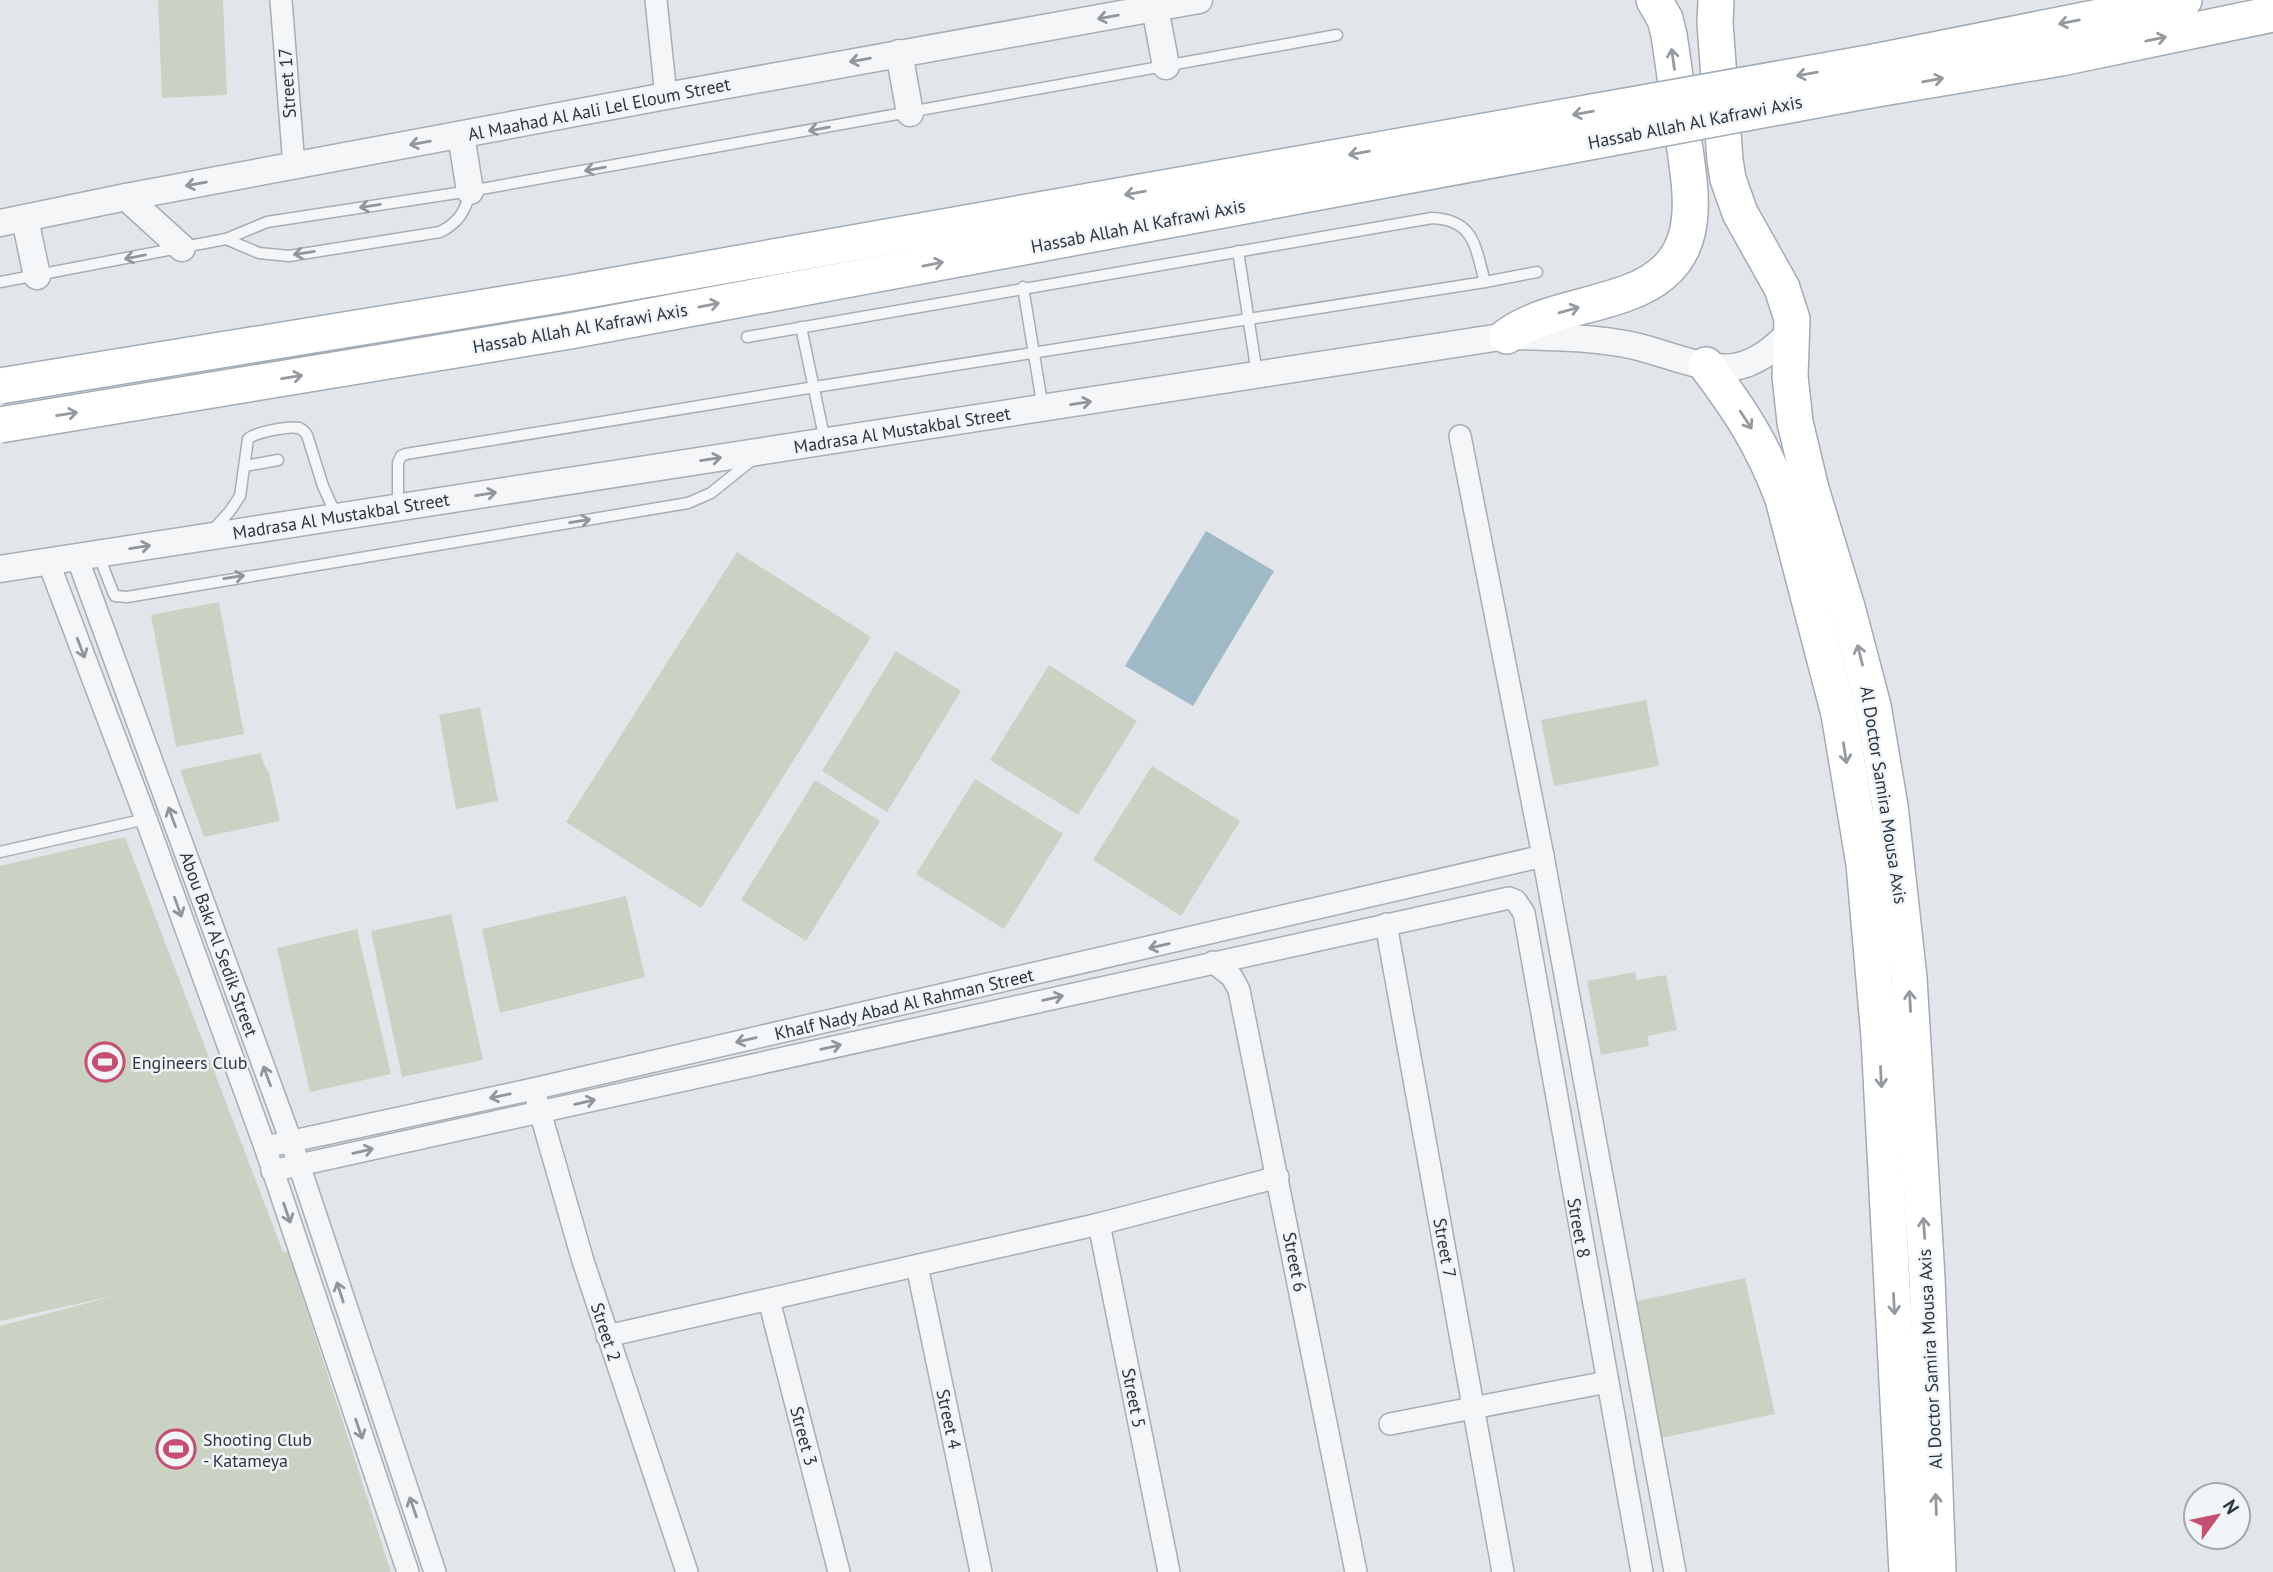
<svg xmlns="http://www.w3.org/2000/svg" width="2273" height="1572" font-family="'PT Sans',sans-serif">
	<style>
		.green { fill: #cad3c3 }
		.water { fill: #9fb9c7 }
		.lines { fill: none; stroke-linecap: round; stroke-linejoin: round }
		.service-casing { stroke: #a7aeb4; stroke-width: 13 }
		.minor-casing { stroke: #a7aeb4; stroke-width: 24 }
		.tertiary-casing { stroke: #a7aeb4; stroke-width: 29 }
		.primary-casing { stroke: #a2acb5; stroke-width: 38 }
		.service { stroke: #f4f6f8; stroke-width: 10 }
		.minor { stroke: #f4f6f8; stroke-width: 21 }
		.tertiary { stroke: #f4f6f8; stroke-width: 26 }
		.primary { stroke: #fff; stroke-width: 35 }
		.primary-bridge-casing { stroke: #a2acb5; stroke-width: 38; stroke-linecap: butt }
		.primary-bridge { stroke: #fff; stroke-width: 35 }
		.oneway { stroke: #90969c }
		.oneway2 { stroke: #959aa0 }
		.labels { text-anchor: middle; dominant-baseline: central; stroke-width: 5; stroke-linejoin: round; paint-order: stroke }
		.street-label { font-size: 18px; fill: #2b3641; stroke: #f1f5f7 }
		.poi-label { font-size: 18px; fill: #2b3641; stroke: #f1f5f7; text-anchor: start }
	</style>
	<rect width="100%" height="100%" fill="#e2e6ea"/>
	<!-- green -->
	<g class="green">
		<path d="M158 0H223L227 95 162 98Z"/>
		<path d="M737 552 871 637 701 908 566 822Z"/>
		<path d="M219 602 244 734 176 747 151 615Z"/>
		<path d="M896 651 961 691 887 812 822 771Z"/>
		<path d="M1049 665 1137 721 1078 815 990 760Z"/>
		<path d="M1646 700 1659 766 1554 786 1541 720Z"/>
		<path d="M480 707 498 801 456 809 439 715Z"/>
		<path d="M261 753 263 762 269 773 280 821 204 837 180 770Z"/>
		<path d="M1152 766 1240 821 1181 916 1093 860Z"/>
		<path d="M975 779 1063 834 1004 929 916 874Z"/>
		<path d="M815 780 880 821 806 941 741 900Z"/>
		<path d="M125 837 283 1252 288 1251 391 1572H0V1326L118 1295 0 1321V866Z"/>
		<path d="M626 896 645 977 500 1013 482 929Z"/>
		<path d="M451 914 483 1060 402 1077 371 931Z"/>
		<path d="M357 929 391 1074 310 1092 277 948Z"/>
		<path d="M1635 972 1637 980 1666 975 1677 1030 1648 1036 1649 1046 1601 1055 1587 981Z"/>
		<path d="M1745 1278 1775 1414 1657 1439 1628 1303Z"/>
	</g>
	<!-- water -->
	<path class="water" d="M1206 531 1274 571 1193 706 1125 666Z"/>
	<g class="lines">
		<!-- service casing -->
		<g class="service-casing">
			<g id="service">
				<path d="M226 239 259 253 289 256 440 232C458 223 466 211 470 191"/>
				<path d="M1238 251 1257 374"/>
				<path d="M0 282 226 239 267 222 470 191 1337 35"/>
				<path d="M1023 287 1043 409"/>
				<path d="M801 327 825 441"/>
				<path d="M747 337 1432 218C1475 220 1475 247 1485 282"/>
				<path d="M245 466 278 460"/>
				<path d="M398 507V463L401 456 406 454 815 387 1485 282 1537 272"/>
				<path d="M211 532 230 511 240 496 248 439C256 432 288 426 299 428 304 430 304 431 307 435L323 486 336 515"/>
				<path d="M98 554 113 592 115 596 127 597 688 503 711 493 752 460"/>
				<path d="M0 852 146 819"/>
			</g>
		</g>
		<!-- minor casing -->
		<g class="minor-casing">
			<g id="minor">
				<path d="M281 0 294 166"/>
				<path d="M656 0 666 96"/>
				<path d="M1460 436 1543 856 1675 1572"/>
				<path d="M77 557 291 1141 435 1572"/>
				<path d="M48 561 146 819 265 1147 408 1572"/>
				<path d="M1386 924 1503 1572"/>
				<path d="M1213 962 1232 977 1239 990 1356 1572"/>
				<path d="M537 1101 583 1261 687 1572"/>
				<path d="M265 1147 533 1089 1543 856"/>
				<path d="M272 1171 1509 898 1516 901 1524 913 1642 1572"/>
				<path d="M1099 1224 1169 1572"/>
				<path d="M917 1266 981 1572"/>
				<path d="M769 1300 839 1572"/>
				<path d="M607 1336 1099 1224 1278 1177"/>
				<path d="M1390 1424 1607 1382"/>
			</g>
		</g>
		<!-- tertiary casing -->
		<g class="tertiary-casing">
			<g id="tertiary">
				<path d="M1155 8 1166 66"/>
				<path d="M899 53 910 113"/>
				<path d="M461 135 470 191"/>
				<path d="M126 197 182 248"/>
				<path d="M25 219 37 276"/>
				<path d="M0 223 126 197 666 96 1199 0"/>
				<path d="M0 569 1507 336C1550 337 1593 337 1635 346 1665 353 1704 371 1734 367 1759 363 1775 347 1792 331"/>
			</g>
		</g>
		<!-- primary casing -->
		<g class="primary-casing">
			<g id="primary">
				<path d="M1716 0 1715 23 1725 160 1728 179 1740 213 1782 288 1792 319 1790 376 1795 422 1811 489 1847 607 1873 706 1890 806 1909 978 1927 1278 1938 1572"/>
				<path d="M1874 62 2184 0"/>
				<path d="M1865 91 2061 58 2273 14"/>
				<path d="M1507 336C1543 311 1587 308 1627 293 1705 265 1693 203 1683 136 1679 102 1674 69 1669 35L1665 19 1654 0"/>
				<path d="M1706 365C1740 410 1763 445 1783 499L1839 714 1864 864 1879 1037 1907 1572"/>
			</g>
		</g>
		<!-- service -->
		<use href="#service" class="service"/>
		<!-- minor -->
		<use href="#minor" class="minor"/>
		<!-- tertiary -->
		<use href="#tertiary" class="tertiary"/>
		<!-- primary -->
		<use href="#primary" class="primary"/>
		<!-- primary-bridge casing -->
		<g class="primary-bridge-casing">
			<g id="primary-bridge">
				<path d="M0 386 571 293 1874 62"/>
				<path d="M0 425 570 331 1865 91"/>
			</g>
		</g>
		<!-- primary-bridge -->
		<use href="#primary-bridge" class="primary-bridge"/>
	</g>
	<!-- one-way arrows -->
	<defs><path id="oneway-shaft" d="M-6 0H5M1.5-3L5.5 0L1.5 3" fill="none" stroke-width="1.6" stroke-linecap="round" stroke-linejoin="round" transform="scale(1.75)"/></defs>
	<g class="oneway">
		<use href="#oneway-shaft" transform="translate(1108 17) rotate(170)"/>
		<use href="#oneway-shaft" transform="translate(860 60) rotate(170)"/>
		<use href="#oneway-shaft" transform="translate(819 129) rotate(170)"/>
		<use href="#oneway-shaft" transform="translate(420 143) rotate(170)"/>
		<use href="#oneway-shaft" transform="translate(595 169) rotate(170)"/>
		<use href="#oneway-shaft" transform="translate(196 184) rotate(170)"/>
		<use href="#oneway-shaft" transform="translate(370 206) rotate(171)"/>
		<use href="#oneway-shaft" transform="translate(304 253) rotate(171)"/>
		<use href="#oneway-shaft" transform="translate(135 257) rotate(169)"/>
		<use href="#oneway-shaft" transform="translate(1081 403) rotate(-9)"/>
		<use href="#oneway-shaft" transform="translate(711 459) rotate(-9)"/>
		<use href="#oneway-shaft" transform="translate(486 494) rotate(-9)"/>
		<use href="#oneway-shaft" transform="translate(580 521) rotate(-9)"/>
		<use href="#oneway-shaft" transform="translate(140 547) rotate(-9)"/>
		<use href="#oneway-shaft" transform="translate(234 577) rotate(-9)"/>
		<use href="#oneway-shaft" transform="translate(81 648) rotate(69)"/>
		<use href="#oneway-shaft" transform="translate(172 817) rotate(-110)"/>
		<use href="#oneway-shaft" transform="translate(178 907) rotate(70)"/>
		<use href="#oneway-shaft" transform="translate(1159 946) rotate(167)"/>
		<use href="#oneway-shaft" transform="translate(1053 998) rotate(-13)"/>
		<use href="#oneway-shaft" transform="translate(746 1040) rotate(167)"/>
		<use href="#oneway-shaft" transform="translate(831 1047) rotate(-13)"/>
		<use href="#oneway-shaft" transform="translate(267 1076) rotate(-110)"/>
		<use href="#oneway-shaft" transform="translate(500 1096) rotate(168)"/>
		<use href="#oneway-shaft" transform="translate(585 1102) rotate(-13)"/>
		<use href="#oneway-shaft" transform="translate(363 1151) rotate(-13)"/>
		<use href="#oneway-shaft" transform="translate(287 1213) rotate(71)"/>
		<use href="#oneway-shaft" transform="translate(340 1292) rotate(-108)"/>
		<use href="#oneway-shaft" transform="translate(359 1429) rotate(71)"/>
		<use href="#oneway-shaft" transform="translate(413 1507) rotate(-109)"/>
	</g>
	<g class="oneway2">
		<use href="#oneway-shaft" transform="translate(2069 22) rotate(169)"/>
		<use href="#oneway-shaft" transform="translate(2156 39) rotate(-12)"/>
		<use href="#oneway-shaft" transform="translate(1673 59) rotate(-98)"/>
		<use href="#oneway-shaft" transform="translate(1807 74) rotate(170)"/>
		<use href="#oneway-shaft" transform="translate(1933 80) rotate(-10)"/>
		<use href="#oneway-shaft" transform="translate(1583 113) rotate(170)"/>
		<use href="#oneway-shaft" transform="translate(1359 153) rotate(170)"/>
		<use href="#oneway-shaft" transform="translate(1135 193) rotate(170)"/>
		<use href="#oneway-shaft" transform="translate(933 264) rotate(-11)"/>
		<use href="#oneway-shaft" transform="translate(709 305) rotate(-11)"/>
		<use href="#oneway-shaft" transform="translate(1569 310) rotate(-16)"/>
		<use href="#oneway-shaft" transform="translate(292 377) rotate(-9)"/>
		<use href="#oneway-shaft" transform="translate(67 414) rotate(-9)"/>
		<use href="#oneway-shaft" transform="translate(1746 420) rotate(57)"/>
		<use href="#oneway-shaft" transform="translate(1860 655) rotate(-104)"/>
		<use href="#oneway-shaft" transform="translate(1845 753) rotate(81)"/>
		<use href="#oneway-shaft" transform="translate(1910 1001) rotate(-93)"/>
		<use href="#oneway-shaft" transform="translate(1881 1077) rotate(87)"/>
		<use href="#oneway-shaft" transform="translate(1924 1228) rotate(-94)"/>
		<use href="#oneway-shaft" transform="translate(1894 1304) rotate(87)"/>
		<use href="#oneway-shaft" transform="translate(1936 1504) rotate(-92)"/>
	</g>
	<!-- icons -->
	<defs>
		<g id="stadium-ring" transform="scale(2.0125)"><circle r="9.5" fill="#f1f5f7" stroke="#c74e73" stroke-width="1.5"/><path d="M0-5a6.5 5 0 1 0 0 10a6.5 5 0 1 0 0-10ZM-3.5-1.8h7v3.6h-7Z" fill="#c74e73"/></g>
	</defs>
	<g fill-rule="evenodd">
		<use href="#stadium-ring" x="105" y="1062"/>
		<use href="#stadium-ring" x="176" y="1449"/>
	</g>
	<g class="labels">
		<!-- street labels -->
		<g class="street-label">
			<text transform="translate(287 83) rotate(-94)">Street 17</text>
			<text transform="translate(599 109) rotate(-11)">Al Maahad Al Aali Lel Eloum Street</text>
			<text transform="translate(1695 122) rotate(-11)">Hassab Allah Al Kafrawi Axis</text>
			<text transform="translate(1138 226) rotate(-11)">Hassab Allah Al Kafrawi Axis</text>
			<text transform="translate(580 328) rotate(-10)">Hassab Allah Al Kafrawi Axis</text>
			<text transform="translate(902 430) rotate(-9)">Madrasa Al Mustakbal Street</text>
			<text transform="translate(341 516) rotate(-9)">Madrasa Al Mustakbal Street</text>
			<text transform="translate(1884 795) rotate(81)">Al Doctor Samira Mousa Axis</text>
			<text transform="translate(219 944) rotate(70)">Abou Bakr Al Sedik Street</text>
			<text transform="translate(904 1004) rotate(-13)">Khalf Nady Abad Al Rahman Street</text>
			<text transform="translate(1579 1228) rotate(80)">Street 8</text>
			<text transform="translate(1445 1248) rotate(80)">Street 7</text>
			<text transform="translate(1295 1262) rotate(79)">Street 6</text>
			<text transform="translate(606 1332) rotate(72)">Street 2</text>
			<text transform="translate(1930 1359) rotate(-93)">Al Doctor Samira Mousa Axis</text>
			<text transform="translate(1134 1398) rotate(79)">Street 5</text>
			<text transform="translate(949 1419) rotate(78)">Street 4</text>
			<text transform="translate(804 1436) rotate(75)">Street 3</text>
		</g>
		<!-- poi labels -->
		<g class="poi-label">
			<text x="132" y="1062">Engineers Club</text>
			<text x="203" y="1439">Shooting Club<tspan x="203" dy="21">- Katameya</tspan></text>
		</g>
	</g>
	<!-- north arrow -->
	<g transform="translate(2217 1516) rotate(57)"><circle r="33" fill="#f1f5f7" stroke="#a2a9ae" stroke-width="2"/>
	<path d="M0-5L12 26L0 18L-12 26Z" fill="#c74e73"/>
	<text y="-10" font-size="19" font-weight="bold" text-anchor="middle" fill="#2b3641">N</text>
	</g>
</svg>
